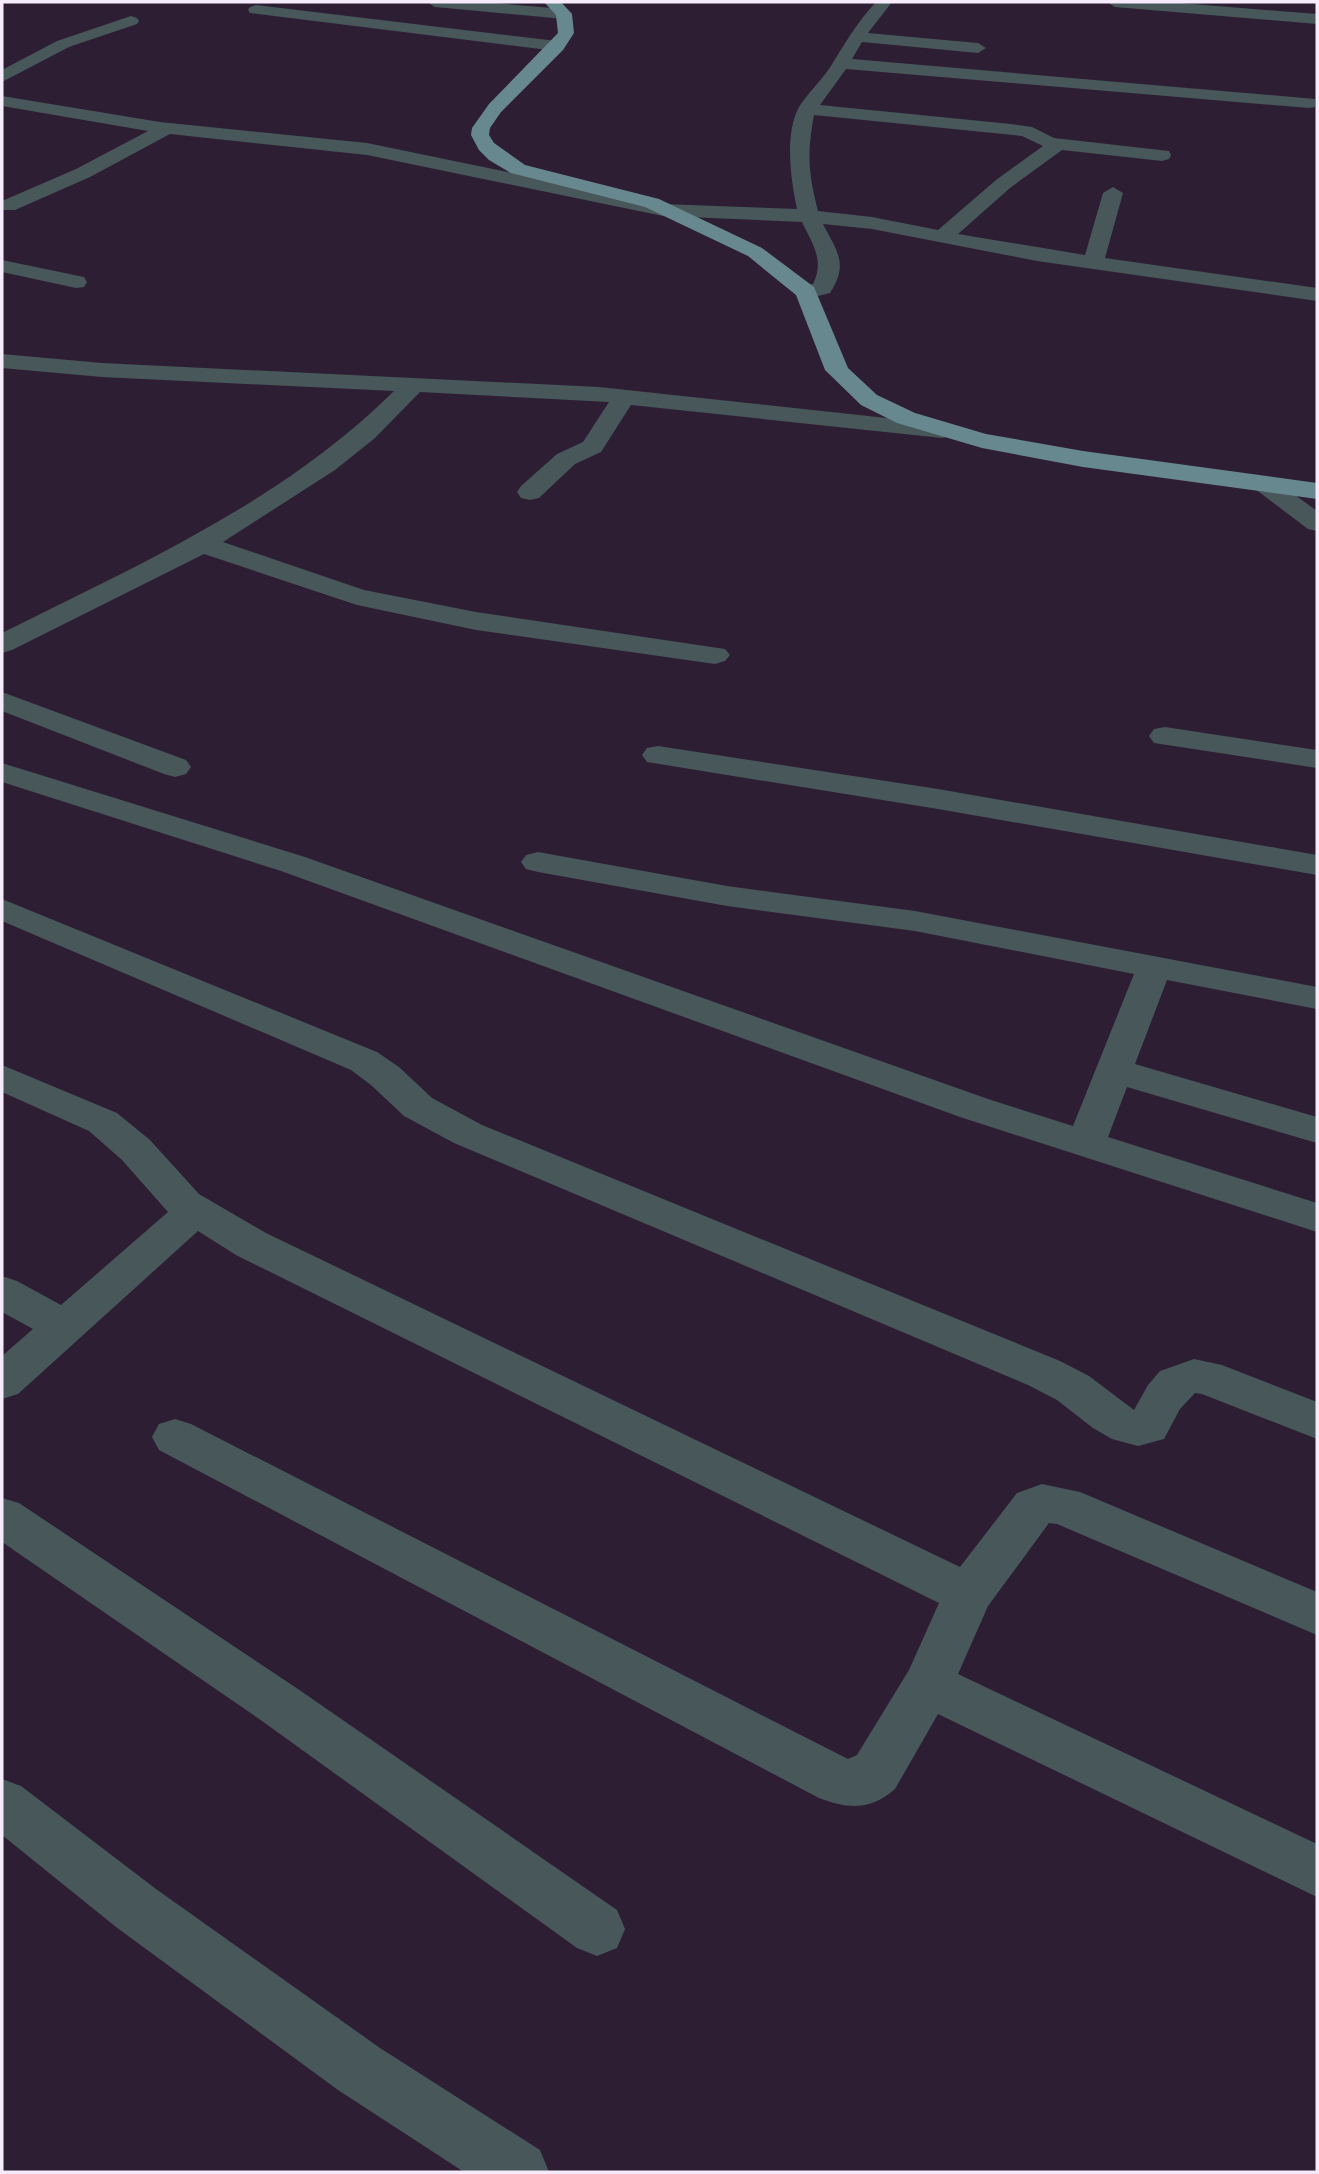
<svg xmlns="http://www.w3.org/2000/svg" width="1319" height="2174" font-family="Commissioner,sans-serif">
	<style>
		.lines { fill: none; stroke-linecap: round; stroke-linejoin: round }
		.minor { fill: #47575a; fill-rule: evenodd }
		.major { fill: #68888f; fill-rule: evenodd }
	</style>
	<rect width="100%" height="100%" fill="#2d1e34"/>
	<g class="lines">
		<!-- minor -->
		<g class="minor">
			<path d="M427 2H483L564 9 572 14 564 19 435 7Z"/>
			<path d="M876 2H892L868 33 978 43 986 48 978 53 862 42 852 59 1315 99V107L1309 108 846 69 820 105 1011 124 1032 127 1054 138 1169 151 1171 155 1169 159 1162 161 1062 150 1010 188 958 234 1085 255 1103 193 1113 187 1123 193 1105 258 1317 288V301L1037 261 872 229 823 224C837 251 849 264 830 293L806 299 798 297 795 292 798 287 813 284C825 260 812 243 802 222L663 216 367 155 170 134 90 177 15 210H2V201L76 169 148 131 2 106V96L160 122 367 143 663 204 797 209C791 181 784 134 799 107 807 94 820 82 829 69 844 45 857 22 876 2ZM814 115 1022 136 1043 146 996 180 938 230 872 217 818 211C808 172 807 154 814 115Z"/>
			<path d="M1107 2H1168L1317 14V24L1115 7Z"/>
			<path d="M256 5 557 41 565 46 557 51 250 13 248 10 250 7Z"/>
			<path d="M131 16 137 18 139 21 137 24 69 47 2 82V70L57 41Z"/>
			<path d="M2 260 84 277 87 282 84 287 76 288 2 272Z"/>
			<path d="M2 354 102 363 599 387 942 424 951 426 954 431 951 436 942 438 631 405 601 452 575 464 539 498 530 500 521 498 517 492 521 486 557 454 583 442 609 402 420 392 375 438 335 470 223 542 364 590 476 612 725 649 730 655 725 661 715 664 476 630 357 605 204 554 12 650 2 653V633C140 564 283 501 394 391L102 377 2 368Z"/>
			<path d="M1264 476 1273 479 1317 511V531L1308 529 1255 489 1251 484 1255 479Z"/>
			<path d="M2 692 186 760 191 767 186 774 175 777 164 774 2 711Z"/>
			<path d="M1165 727 1317 750V768L1154 743 1149 736 1154 729Z"/>
			<path d="M658 746 938 789 1317 855V875L938 809 647 762 642 755 647 748Z"/>
			<path d="M2 763 305 857 988 1099 1073 1126 1134 974 915 931 727 906 538 872 526 869 521 862 526 855 538 852 727 886 915 911 1317 987V1009L1167 980 1135 1064 1317 1117V1143L1127 1087 1108 1137 1317 1203V1232L960 1117 281 871 2 782Z"/>
			<path d="M2 899 377 1052 399 1067 432 1098 482 1125 1060 1361 1089 1376 1134 1410 1148 1385 1160 1371 1194 1359 1222 1365 1317 1402V1439L1202 1394 1195 1393 1180 1409 1164 1439 1138 1446 1112 1439 1093 1428 1057 1400 1028 1385 454 1143 404 1116 371 1085 351 1070 2 921Z"/>
			<path d="M2 1065 117 1113 150 1140 199 1194 266 1233 960 1567 1017 1493 1042 1484 1080 1492 1317 1592V1635L1057 1524 1049 1523 988 1606 958 1674 1317 1844V1897L938 1714 895 1789C870 1811 848 1809 819 1798L159 1450 152 1437 159 1424 175 1419 191 1424 848 1759 857 1755 909 1670 939 1603 236 1255 198 1231 18 1394 2 1399V1356L33 1329 2 1312V1276L17 1281 61 1305 168 1212 122 1160 89 1131 2 1092Z"/>
			<path d="M2 1498 19 1503 298 1689 617 1910 625 1929 617 1948 597 1956 577 1948 262 1721 2 1542Z"/>
			<path d="M2 1779 21 1786 156 1889 380 2048 540 2150 549 2172H464L338 2090 116 1927 2 1835Z"/>
		</g>
		<!-- major -->
		<path class="major" d="M544 2H561L572 14 574 33 563 50 501 112 490 128 489 135 494 143 525 165 659 199 762 248 814 287 848 368 877 395 915 413 986 434 1083 451 1317 483V499L1083 467 982 448 897 423 861 405 825 370 796 295 748 256 645 207 511 173 489 160 479 150 471 135 472 128 489 104 558 33 556 15Z"/>
	</g>
	<!-- border -->
	<rect width="1319" height="2174" fill="none" stroke="#f5ebfa" stroke-width="7"/>
</svg>
